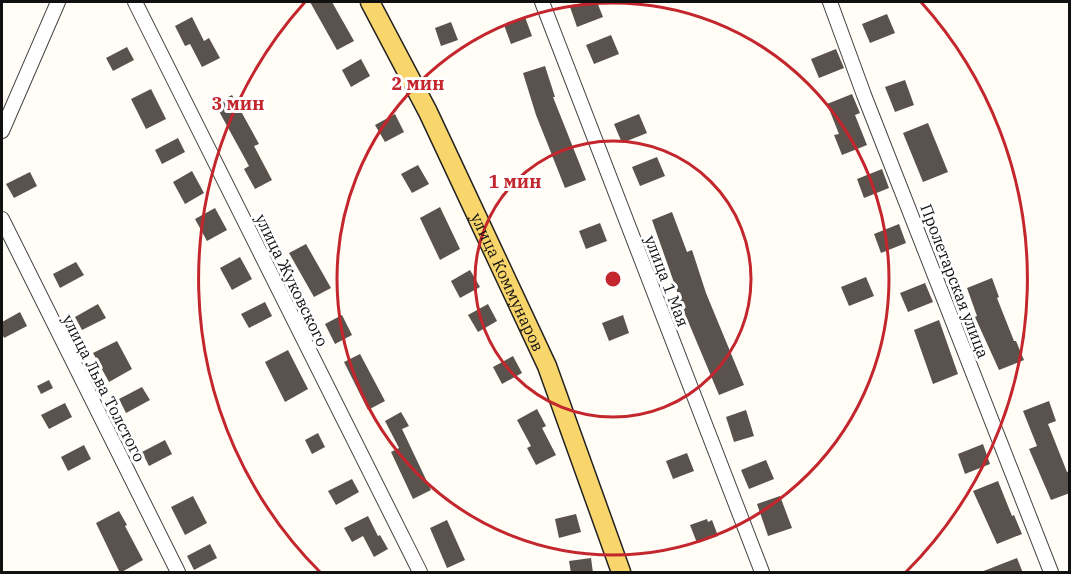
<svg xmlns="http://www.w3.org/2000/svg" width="1071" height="574" font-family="'IBM Plex Serif',serif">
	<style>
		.building { fill: #5a524d }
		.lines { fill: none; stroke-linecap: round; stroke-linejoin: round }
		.minor-casing { stroke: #444; stroke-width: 16 }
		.major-casing { stroke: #222; stroke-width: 21 }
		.minor { stroke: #fff; stroke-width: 14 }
		.major { stroke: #f9d66b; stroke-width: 18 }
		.ring { fill: none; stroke: #c4262e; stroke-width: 3 }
		.labels { text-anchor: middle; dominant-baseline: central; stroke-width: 6; stroke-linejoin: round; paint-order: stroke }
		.street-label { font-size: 16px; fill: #111; stroke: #fff }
		.centre { fill: #c4262e; stroke: #fff; stroke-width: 3 }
		.ring-label { font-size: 18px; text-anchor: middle; font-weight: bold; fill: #c4262e; stroke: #fff; stroke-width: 6; stroke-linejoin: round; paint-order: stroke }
	</style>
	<rect width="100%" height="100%" fill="#fffdf5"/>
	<!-- building -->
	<g class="building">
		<path d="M310 2H332L354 41 337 50Z"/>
		<path d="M585 2H597L603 17 577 27 570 7Z"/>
		<path d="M887 14 895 33 870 43 862 24Z"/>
		<path d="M192 17 204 41 209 38 220 58 202 67 190 44 185 46 175 26Z"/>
		<path d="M525 17 532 36 511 44 504 25Z"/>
		<path d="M451 22 458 40 441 46 435 28Z"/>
		<path d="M611 35 619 54 594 64 586 45Z"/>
		<path d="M127 47 134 60 113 71 106 58Z"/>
		<path d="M836 49 844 68 819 78 811 59Z"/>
		<path d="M361 59 370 76 351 87 342 70Z"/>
		<path d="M545 66 555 97H553L586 180 565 188 536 115 523 73Z"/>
		<path d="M905 80 914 105 895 112 885 87Z"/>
		<path d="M151 89 166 119 146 129 131 99Z"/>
		<path d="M852 94 860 113 855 115 867 145 842 155 834 135 839 134 827 104Z"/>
		<path d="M232 95 259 144 254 146 272 180 255 189 244 169 249 166 215 104Z"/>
		<path d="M395 114 404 132 385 142 375 125Z"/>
		<path d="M639 114 647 133 622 143 614 124Z"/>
		<path d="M928 123 948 172 923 182 903 133Z"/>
		<path d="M178 138 185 152 162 164 155 150Z"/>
		<path d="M657 157 665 176 640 186 632 167Z"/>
		<path d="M418 165 429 184 412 193 401 174Z"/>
		<path d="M882 169 889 188 864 198 857 179Z"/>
		<path d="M192 171 204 193 185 204 173 182Z"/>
		<path d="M30 172 37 186 14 198 6 184Z"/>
		<path d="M440 207 460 249 440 260 420 218Z"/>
		<path d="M215 208 227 230 207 241 195 219Z"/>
		<path d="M672 212 687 252 692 250 706 293 744 385 719 395 685 314 652 220Z"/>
		<path d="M600 223 607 241 586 249 579 231Z"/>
		<path d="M899 224 906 243 881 253 874 234Z"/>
		<path d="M306 244 331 288 314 297 289 253Z"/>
		<path d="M240 257 252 279 232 290 220 268Z"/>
		<path d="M76 262 84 275 60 288 53 274Z"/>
		<path d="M470 270 480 287 460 298 451 281Z"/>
		<path d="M866 277 874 296 849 306 841 287Z"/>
		<path d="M992 278 999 297 997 298 1014 341H1016L1024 360 999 370 975 317 977 316 967 288Z"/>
		<path d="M925 283 933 302 908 312 900 293Z"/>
		<path d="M265 302 272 316 249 328 241 314Z"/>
		<path d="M98 304 106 318 82 330 75 317Z"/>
		<path d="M488 304 497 321 478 332 468 315Z"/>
		<path d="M20 312 27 326 4 338 2 333V322Z"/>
		<path d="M342 315 352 335 335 344 325 324Z"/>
		<path d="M623 315 629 333 609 341 602 323Z"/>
		<path d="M939 320 958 374 933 384 914 330Z"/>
		<path d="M117 341 132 369 109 382 93 353Z"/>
		<path d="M288 350 308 389 285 402 265 362Z"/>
		<path d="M360 354 385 401 368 410 344 362Z"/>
		<path d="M513 356 522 373 502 384 493 367Z"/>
		<path d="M49 380 53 388 41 394 37 386Z"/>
		<path d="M142 387 150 400 126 413 119 399Z"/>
		<path d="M1049 401 1056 421 1048 424 1067 472 1070 471V493L1051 500 1029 449 1037 446 1023 411Z"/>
		<path d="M65 403 72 417 49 429 41 415Z"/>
		<path d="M537 409 546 426 542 428 556 455 536 465 527 448 531 446 517 420Z"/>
		<path d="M746 410 754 436 734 442 726 417Z"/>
		<path d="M401 412 409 426 402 429 431 490 413 499 391 452 399 448 385 421Z"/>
		<path d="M318 433 325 447 312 454 305 440Z"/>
		<path d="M165 440 172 454 149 466 142 452Z"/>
		<path d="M983 444 990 464 965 474 958 454Z"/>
		<path d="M84 445 91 459 68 471 61 457Z"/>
		<path d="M687 453 694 471 673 479 666 461Z"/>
		<path d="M766 460 774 479 749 489 741 470Z"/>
		<path d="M352 479 359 492 336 505 328 491Z"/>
		<path d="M998 481 1012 516 1014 515 1022 534 997 544 973 491Z"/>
		<path d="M193 496 207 523 185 535 171 507Z"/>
		<path d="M780 496 792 528 768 536 757 504Z"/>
		<path d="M119 511 127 525 125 526 143 560 120 573 96 523Z"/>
		<path d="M576 514 581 532 559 538 555 519Z"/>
		<path d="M368 516 378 536 380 535 388 549 374 557 363 536 352 542 344 528Z"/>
		<path d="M707 519 708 522 712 520 718 536 697 543 690 525Z"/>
		<path d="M447 520 465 560 447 568 430 528Z"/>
		<path d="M210 544 217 558 194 570 187 556Z"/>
		<path d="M591 558 593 573H571L569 561Z"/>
		<path d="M1017 558 1023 573H981V572Z"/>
	</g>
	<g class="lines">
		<!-- minor casing -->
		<g class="minor-casing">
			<g id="minor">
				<path d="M135 2 420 572"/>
				<path d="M542 2 762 572"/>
				<path d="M830 2 864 95 1051 572"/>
				<path d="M2 131 58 2"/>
				<path d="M2 219 178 572"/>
			</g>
		</g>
		<!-- major casing -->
		<g class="major-casing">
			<g id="major">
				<path id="s1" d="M370 2 428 112 547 366 621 572"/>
			</g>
		</g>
		<!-- minor -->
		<use href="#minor" class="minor"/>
		<!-- major -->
		<use href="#major" class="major"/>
	</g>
	<!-- distance rings -->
	<g class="ring">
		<circle cx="613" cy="279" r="138"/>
		<circle cx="613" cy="279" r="276"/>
		<path d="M320 572A414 414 0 0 1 305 2M921 2A414 414 0 0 1 906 572"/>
	</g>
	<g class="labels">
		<!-- street labels -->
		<g class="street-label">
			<text transform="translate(292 280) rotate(64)">улица Жуковского</text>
			<text transform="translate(667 281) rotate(69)">улица 1 Мая</text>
			<text transform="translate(955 281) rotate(69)">Пролетарская улица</text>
			<text stroke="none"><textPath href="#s1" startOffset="312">улица Коммунаров</textPath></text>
			<text transform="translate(104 388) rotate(63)">улица Льва Толстого</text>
		</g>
	</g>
	<circle cx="613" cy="279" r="9" class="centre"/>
	<g class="ring-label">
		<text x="418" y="90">2 мин</text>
		<text x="238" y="110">3 мин</text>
		<text x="515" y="188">1 мин</text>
	</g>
	<!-- border -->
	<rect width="1071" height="574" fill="none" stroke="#111111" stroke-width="6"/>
</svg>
